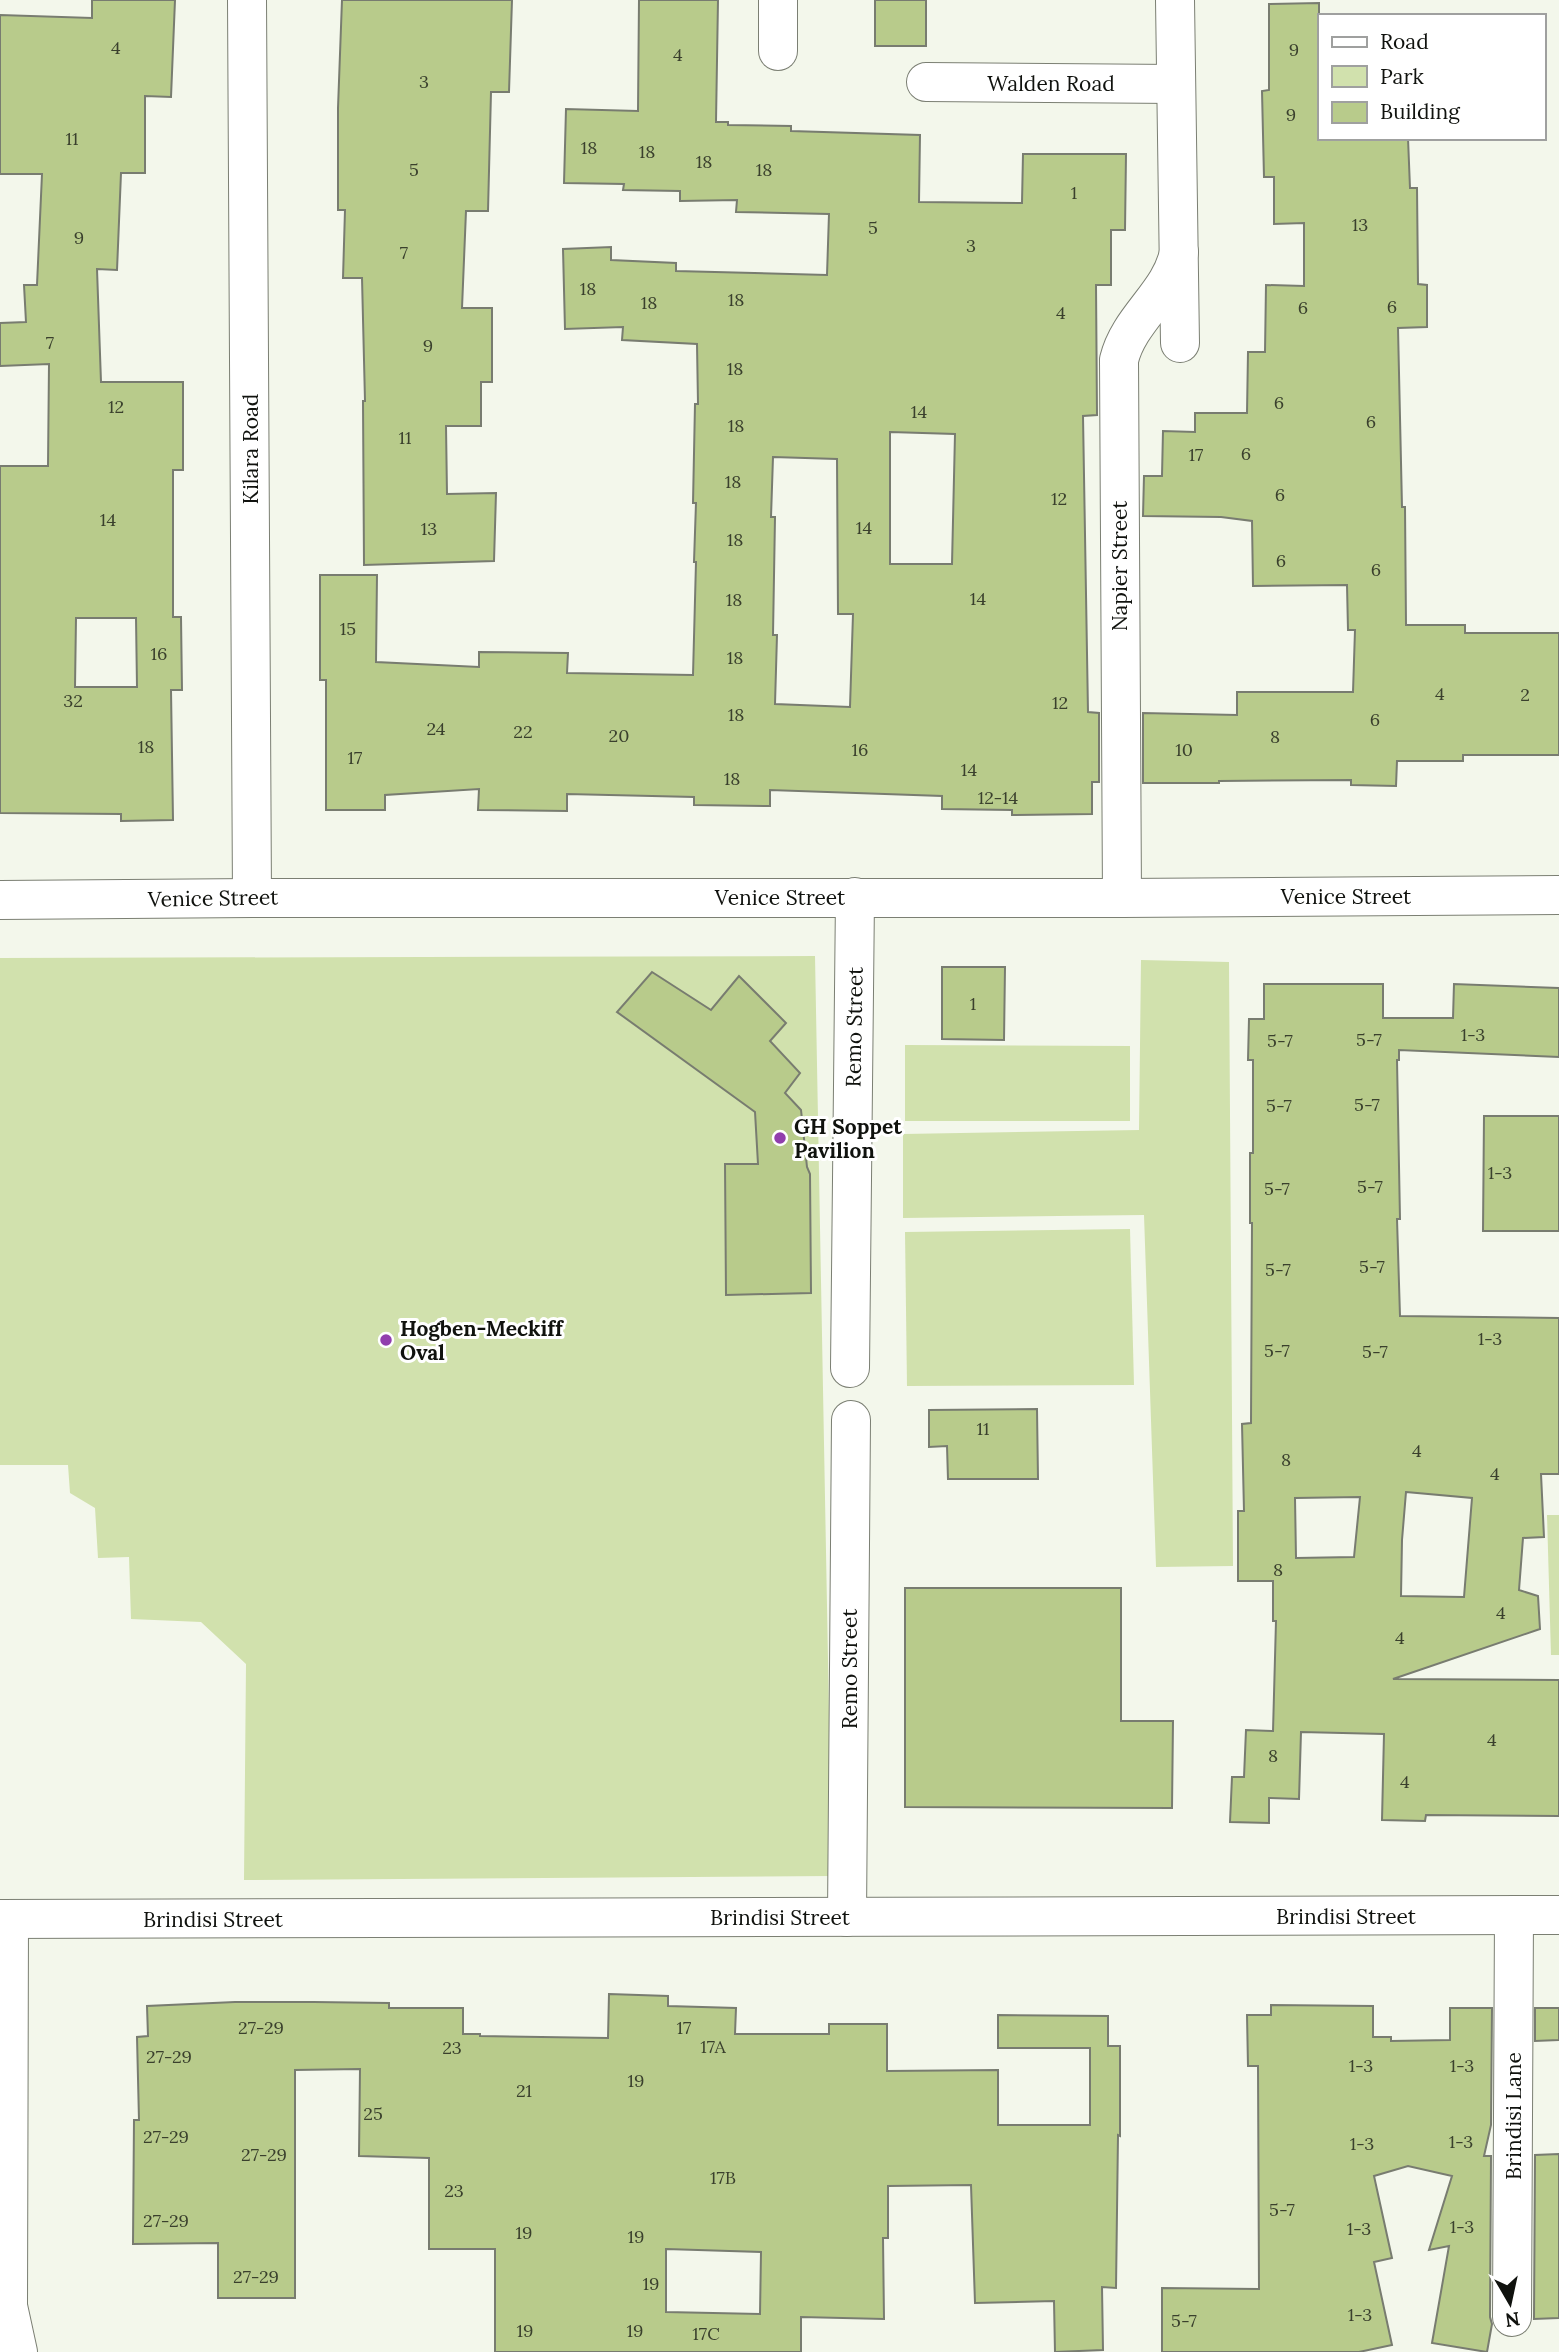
<svg xmlns="http://www.w3.org/2000/svg" width="1559" height="2352" font-family="Lora,serif">
	<style>
		.green { fill: #d1e1ad }
		.building { fill: #b8cb8b; stroke: #787c70; stroke-width: 2; fill-rule: evenodd }
		.lines { fill: none; stroke-linecap: round; stroke-linejoin: round }
		.minor-casing { stroke: #7b7f73; stroke-width: 40 }
		.minor { stroke: #fff; stroke-width: 38 }
		.poi-dot { fill: #913ead; stroke: #fff; stroke-width: 2.5 }
		.labels { text-anchor: middle; dominant-baseline: central; stroke-width: 6; stroke-linejoin: round; paint-order: stroke }
		.number-label { font-size: 18px; fill: #3a402d }
		.street-label { font-size: 21px; fill: #10120e; stroke: #fff }
		.poi-label { font-size: 21px; font-weight: bold; fill: #10120e; stroke: #fff; text-anchor: start }
	</style>
	<rect width="100%" height="100%" fill="#f3f7eb"/>
	<!-- green -->
	<g class="green">
		<path d="M815 956 832 1876 244 1880 246 1664 201 1622 131 1619 129 1557 98 1558 95 1508 70 1493 68 1465H0V958Z"/>
		<path d="M1141 960 1229 962 1233 1566 1156 1567 1144 1215 903 1218V1134L1139 1130Z"/>
		<path d="M905 1045 1130 1046V1121H905Z"/>
		<path d="M1130 1229 1134 1385 907 1386 905 1232Z"/>
		<path d="M1547 1515H1559V1655H1551Z"/>
	</g>
	<!-- building -->
	<g class="building">
		<path d="M92 0H175L171 97 145 96V173H121L117 270 97 269 101 382H183V470H173V617H181L182 690H171L173 820 121 821V814L0 813V466H48L49 364 0 366V323L26 322 24 285H37L42 174H0V15L92 18ZM76 618H136L137 687H75Z"/>
		<path d="M342 0H512L509 92H491L488 211H466L462 308H492V382H481V426H446L447 494 496 493 494 561 364 565 363 401H365L362 278H343L345 210H338V108Z"/>
		<path d="M639 0H718L716 122H728V125L791 126V131L920 135 919 202 1022 203 1023 154H1126L1125 230H1111V285H1096L1097 415 1083 416 1088 712 1099 713V782H1092V814L1012 815V810L942 809V796L770 790V806L694 805V797L567 794V811L478 810 479 789 385 795V810H326V680H320V575H377L376 662 479 667V652L568 653 567 673 693 675 696 562H694L696 503H693L695 404H698L697 344 622 340 623 327 565 329 563 249 611 247V260L676 263V271L827 275 829 214 736 212 737 200 680 201V191L623 190 624 184 564 183 566 109 638 111ZM890 432 955 434 952 564H890ZM773 457 837 459 838 614H853L850 707 775 704 777 635H773L775 517H771Z"/>
		<rect x="875" y="0" width="51" height="46"/>
		<path d="M1319 3V138H1408L1410 188H1417L1418 284 1427 285V327L1398 328 1402 507H1405L1406 625H1465V633H1559V755H1463V761H1397L1396 786 1351 785V780L1219 781V783H1143V713L1237 715V692H1353L1355 630H1348L1347 585 1253 586 1252 521 1221 517 1143 516 1144 476H1162L1163 431 1195 432V413H1247L1248 352H1265L1266 285 1304 286V223L1274 224V177H1264L1262 91 1269 90V4Z"/>
		<path d="M942 967H1005L1004 1040 942 1039Z"/>
		<path d="M652 972 711 1010 739 976 786 1023 770 1041 800 1073 785 1093 801 1110 807 1167 810 1174 811 1293 726 1295 725 1164H758L755 1112 617 1012Z"/>
		<path d="M1264 984H1383V1018H1453L1454 984 1559 988V1057L1399 1050V1060H1397L1400 1219H1397L1400 1316 1559 1318V1474H1541L1544 1537 1523 1538 1519 1590 1538 1596 1540 1629 1393 1679 1559 1680V1816L1426 1815 1425 1821 1382 1820 1384 1734 1301 1732 1299 1799 1269 1798V1823L1230 1822 1232 1777H1244L1246 1730 1273 1731 1276 1621H1273V1581H1238V1511H1244L1242 1424 1251 1423 1252 1223H1250V1153H1253V1060H1248L1249 1019H1264ZM1406 1492 1472 1498 1464 1597 1401 1596 1402 1540ZM1360 1497 1354 1557 1296 1558 1295 1498Z"/>
		<path d="M1484 1116H1559V1231H1483Z"/>
		<path d="M1037 1409 1038 1479H948L947 1446 929 1447V1410Z"/>
		<path d="M905 1588H1121V1721H1173L1172 1808 905 1807Z"/>
		<path d="M609 1994 668 1996V2006L736 2008 735 2034H829V2024H887V2071L998 2070V2125H1090V2048H998V2015L1108 2016V2046H1120V2136L1118 2135 1116 2288 1102 2287 1103 2350 1055 2352 1054 2301 975 2303 971 2185 888 2186V2238H883L884 2319 801 2317V2352H495V2249H429V2158L359 2156 360 2069 295 2070V2298H218V2243L133 2244 134 2120H139L137 2037 148 2036 147 2006 235 2002H314L389 2003V2008H463V2034H480V2036L608 2038ZM666 2249 761 2252 760 2314 666 2312Z"/>
		<path d="M1271 2005 1373 2006V2037H1391V2041L1450 2040V2008H1492L1491 2125 1484 2156H1491L1490 2317 1492 2324 1487 2352 1432 2343 1449 2246 1429 2250 1452 2176 1408 2166 1374 2176 1392 2258 1374 2262 1392 2345 1359 2352H1162V2288L1259 2289 1258 2066H1248L1247 2015H1271Z"/>
		<path d="M1535 2008H1559V2040L1535 2041Z"/>
		<path d="M1559 2154V2318L1534 2319 1535 2155Z"/>
	</g>
	<g class="lines">
		<!-- minor casing -->
		<g class="minor-casing">
			<g id="minor">
				<path d="M247 0 252 898"/>
				<path d="M778 0V51"/>
				<path d="M1175 0 1180 343"/>
				<path d="M926 82 1176 84"/>
				<path d="M1122 898 1119 360C1129 318 1171 294 1179 252"/>
				<path d="M0 900 252 898H1122L1559 895"/>
				<path d="M850 1368 855 897"/>
				<path d="M847 1917 851 1420"/>
				<path d="M0 1919 1559 1915"/>
				<path d="M9 1919 8 2306 18 2352"/>
				<path d="M1512 2317 1514 1915"/>
			</g>
		</g>
		<!-- minor -->
		<use href="#minor" class="minor"/>
	</g>
	<!-- markers -->
	<g class="poi-dot">
		<circle cx="780" cy="1138" r="7"/>
		<circle cx="386" cy="1340" r="7"/>
	</g>
	<g class="labels">
		<!-- number labels -->
		<g class="number-label">
			<text x="116" y="47">4</text>
			<text x="1294" y="49">9</text>
			<text x="678" y="54">4</text>
			<text x="424" y="81">3</text>
			<text x="1291" y="114">9</text>
			<text x="72" y="138">11</text>
			<text x="589" y="147">18</text>
			<text x="647" y="151">18</text>
			<text x="704" y="161">18</text>
			<text x="414" y="169">5</text>
			<text x="764" y="169">18</text>
			<text x="1074" y="192">1</text>
			<text x="1360" y="224">13</text>
			<text x="873" y="227">5</text>
			<text x="79" y="237">9</text>
			<text x="971" y="245">3</text>
			<text x="404" y="252">7</text>
			<text x="588" y="288">18</text>
			<text x="736" y="299">18</text>
			<text x="649" y="302">18</text>
			<text x="1392" y="306">6</text>
			<text x="1303" y="307">6</text>
			<text x="1061" y="312">4</text>
			<text x="50" y="342">7</text>
			<text x="428" y="345">9</text>
			<text x="735" y="368">18</text>
			<text x="1279" y="402">6</text>
			<text x="116" y="406">12</text>
			<text x="919" y="411">14</text>
			<text x="1371" y="421">6</text>
			<text x="736" y="425">18</text>
			<text x="405" y="437">11</text>
			<text x="1246" y="453">6</text>
			<text x="1196" y="454">17</text>
			<text x="733" y="481">18</text>
			<text x="1280" y="494">6</text>
			<text x="1059" y="498">12</text>
			<text x="108" y="519">14</text>
			<text x="864" y="527">14</text>
			<text x="429" y="528">13</text>
			<text x="735" y="539">18</text>
			<text x="1281" y="560">6</text>
			<text x="1376" y="569">6</text>
			<text x="978" y="598">14</text>
			<text x="734" y="599">18</text>
			<text x="348" y="628">15</text>
			<text x="159" y="653">16</text>
			<text x="735" y="657">18</text>
			<text x="1440" y="693">4</text>
			<text x="1525" y="694">2</text>
			<text x="73" y="700">32</text>
			<text x="1060" y="702">12</text>
			<text x="736" y="714">18</text>
			<text x="1375" y="719">6</text>
			<text x="436" y="728">24</text>
			<text x="523" y="731">22</text>
			<text x="619" y="735">20</text>
			<text x="1275" y="736">8</text>
			<text x="146" y="746">18</text>
			<text x="860" y="749">16</text>
			<text x="1184" y="749">10</text>
			<text x="355" y="757">17</text>
			<text x="969" y="769">14</text>
			<text x="732" y="778">18</text>
			<text x="998" y="797">12-14</text>
			<text x="973" y="1003">1</text>
			<text x="1473" y="1034">1-3</text>
			<text x="1369" y="1039">5-7</text>
			<text x="1280" y="1040">5-7</text>
			<text x="1367" y="1104">5-7</text>
			<text x="1279" y="1105">5-7</text>
			<text x="1500" y="1172">1-3</text>
			<text x="1370" y="1186">5-7</text>
			<text x="1277" y="1188">5-7</text>
			<text x="1372" y="1266">5-7</text>
			<text x="1278" y="1269">5-7</text>
			<text x="1490" y="1338">1-3</text>
			<text x="1277" y="1350">5-7</text>
			<text x="1375" y="1351">5-7</text>
			<text x="983" y="1428">11</text>
			<text x="1417" y="1450">4</text>
			<text x="1286" y="1459">8</text>
			<text x="1495" y="1473">4</text>
			<text x="1278" y="1569">8</text>
			<text x="1501" y="1612">4</text>
			<text x="1400" y="1637">4</text>
			<text x="1492" y="1739">4</text>
			<text x="1273" y="1755">8</text>
			<text x="1405" y="1781">4</text>
			<text x="261" y="2027">27-29</text>
			<text x="684" y="2027">17</text>
			<text x="713" y="2046">17A</text>
			<text x="452" y="2047">23</text>
			<text x="169" y="2056">27-29</text>
			<text x="1361" y="2065">1-3</text>
			<text x="1462" y="2065">1-3</text>
			<text x="636" y="2080">19</text>
			<text x="524" y="2090">21</text>
			<text x="373" y="2113">25</text>
			<text x="166" y="2136">27-29</text>
			<text x="1461" y="2141">1-3</text>
			<text x="1362" y="2143">1-3</text>
			<text x="264" y="2154">27-29</text>
			<text x="723" y="2177">17B</text>
			<text x="454" y="2190">23</text>
			<text x="1282" y="2209">5-7</text>
			<text x="166" y="2220">27-29</text>
			<text x="1462" y="2226">1-3</text>
			<text x="1359" y="2228">1-3</text>
			<text x="524" y="2232">19</text>
			<text x="636" y="2236">19</text>
			<text x="256" y="2276">27-29</text>
			<text x="651" y="2283">19</text>
			<text x="1360" y="2314">1-3</text>
			<text x="1184" y="2320">5-7</text>
			<text x="525" y="2330">19</text>
			<text x="635" y="2330">19</text>
			<text x="706" y="2333">17C</text>
		</g>
		<!-- street labels -->
		<g class="street-label">
			<text x="1051" y="83">Walden Road</text>
			<text transform="translate(250 449) rotate(-90)">Kilara Road</text>
			<text transform="translate(1119 566) rotate(-90)">Napier Street</text>
			<text x="1346" y="896">Venice Street</text>
			<text x="780" y="897">Venice Street</text>
			<text transform="translate(213 898) rotate(-1)">Venice Street</text>
			<text transform="translate(854 1027) rotate(-89)">Remo Street</text>
			<text transform="translate(849 1669) rotate(-90)">Remo Street</text>
			<text x="1346" y="1916">Brindisi Street</text>
			<text x="780" y="1917">Brindisi Street</text>
			<text x="213" y="1919">Brindisi Street</text>
			<text transform="translate(1513 2116) rotate(-90)">Brindisi Lane</text>
		</g>
		<!-- poi labels -->
		<g class="poi-label">
			<text x="794" y="1126">GH Soppet<tspan x="794" dy="24">Pavilion</tspan></text>
			<text x="400" y="1328">Hogben-Meckiff<tspan x="400" dy="24">Oval</tspan></text>
		</g>
	</g>
	<!-- legend -->
	<rect x="1318" y="14" width="228" height="126" fill="#ffffff" stroke="#9fa09f" stroke-width="2"/>
	<rect x="1332" y="37" width="35" height="10" fill="#ffffff" stroke="#9fa09f" stroke-width="2"/>
	<text x="1380" y="49" font-size="21" fill="#10120e">Road</text>
	<rect x="1332" y="66" width="35" height="21" fill="#d1e1ad" stroke="#9fa09f" stroke-width="2"/>
	<text x="1380" y="84" font-size="21" fill="#10120e">Park</text>
	<rect x="1332" y="102" width="35" height="21" fill="#b8cb8b" stroke="#9fa09f" stroke-width="2"/>
	<text x="1380" y="119" font-size="21" fill="#10120e">Building</text>
	<!-- north arrow -->
	<g transform="translate(1510 2303) rotate(171)" stroke="#ffffff" stroke-width="5" paint-order="stroke">
	<path d="M0-5L12 26L0 18L-12 26Z" fill="#10120e"/>
	<text y="-10" font-size="19" font-weight="bold" text-anchor="middle" fill="#10120e">N</text>
	</g>
</svg>
